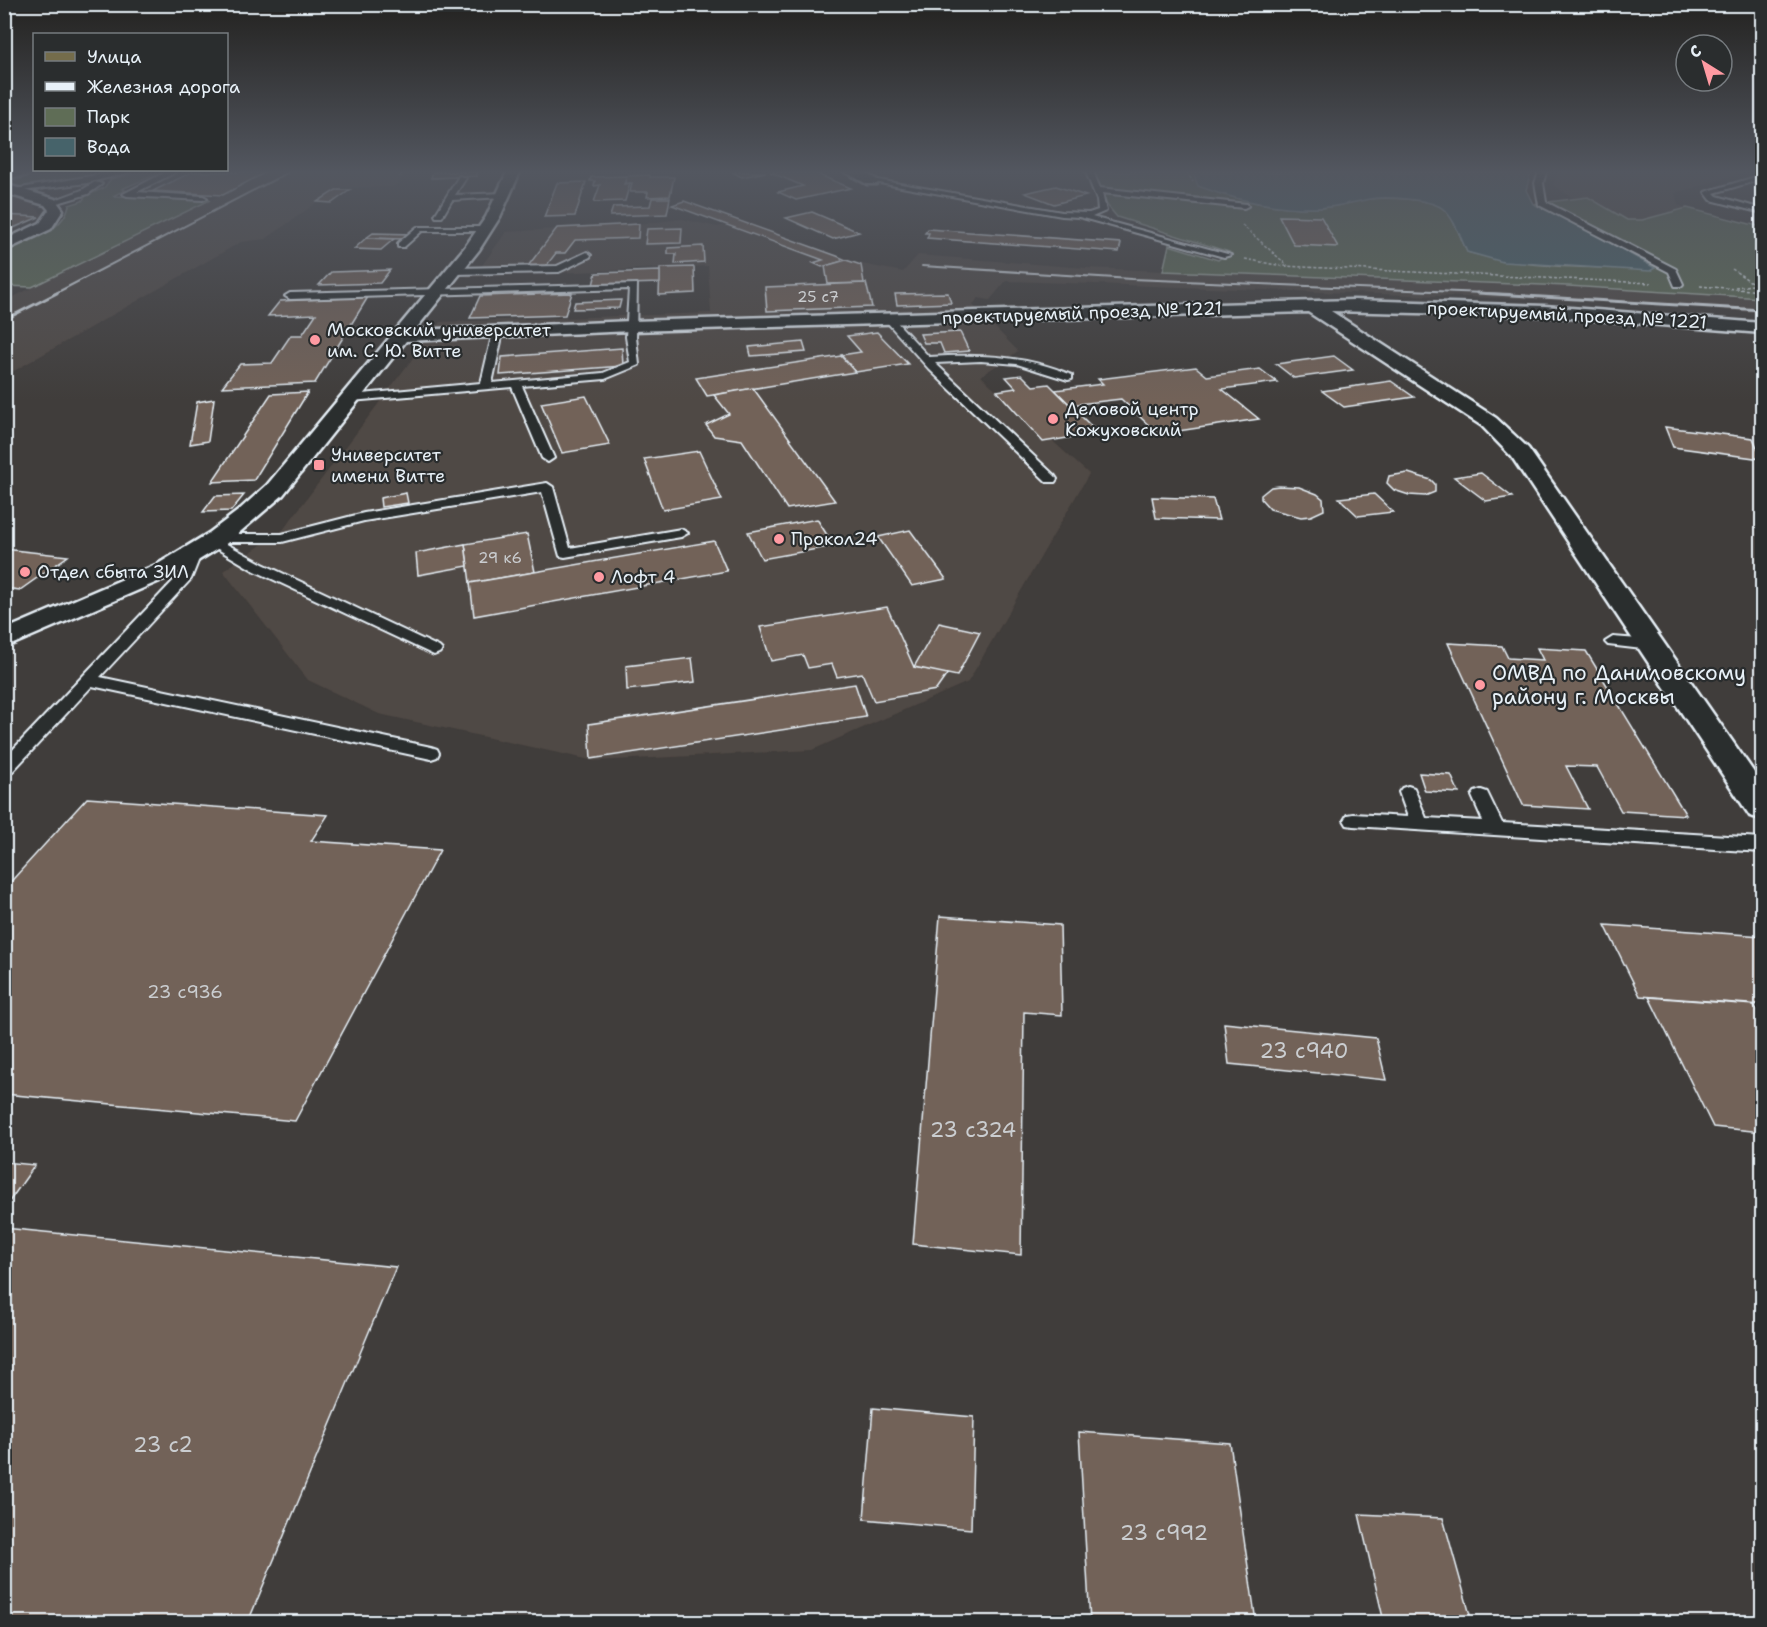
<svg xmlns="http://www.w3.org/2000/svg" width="1767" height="1627" font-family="'Shantell Sans',sans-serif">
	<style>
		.built { fill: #4f4844 }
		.green { fill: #5f6d56; stroke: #a4afa7; stroke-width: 1.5 }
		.water { fill: #46636a; stroke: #879ca3; stroke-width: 1.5 }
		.building { fill: #726258; stroke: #e8f1f8; stroke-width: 1.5 }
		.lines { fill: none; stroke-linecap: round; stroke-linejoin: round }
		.service-casing { stroke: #e8f1f8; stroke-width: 4 }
		.minor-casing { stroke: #e8f1f8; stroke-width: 5 }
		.primary-casing { stroke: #e8f1f8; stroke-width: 5 }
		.path { stroke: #e8f1f8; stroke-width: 1.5; stroke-dasharray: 3 2; stroke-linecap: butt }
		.service { fill: #2a2d2e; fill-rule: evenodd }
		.minor { fill: #2a2d2e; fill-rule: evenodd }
		.primary { fill: #746c4b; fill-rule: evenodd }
		.rail-far1 { stroke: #e8f1f8; stroke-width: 2 }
		.rail { stroke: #e8f1f8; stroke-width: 3 }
		.poi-dot { fill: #ff9aa2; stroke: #2a2d2e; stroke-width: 2 }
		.labels { text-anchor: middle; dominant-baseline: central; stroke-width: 4.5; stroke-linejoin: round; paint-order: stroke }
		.far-number-label { font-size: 15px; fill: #cacdd0 }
		.far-street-label { font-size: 18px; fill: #e8f1f8; stroke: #2a2d2e }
		.far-poi-label { font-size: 18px; fill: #e8f1f8; stroke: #2a2d2e; text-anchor: start }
		.number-label { font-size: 18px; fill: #cacdd0 }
		.poi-label { font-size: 21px; fill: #e8f1f8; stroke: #2a2d2e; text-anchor: start }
		.near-number-label { font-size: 21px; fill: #cacdd0 }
	</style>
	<rect width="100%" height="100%" fill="#403d3b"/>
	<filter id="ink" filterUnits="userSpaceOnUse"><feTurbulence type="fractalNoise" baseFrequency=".0167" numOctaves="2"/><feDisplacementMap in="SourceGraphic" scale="12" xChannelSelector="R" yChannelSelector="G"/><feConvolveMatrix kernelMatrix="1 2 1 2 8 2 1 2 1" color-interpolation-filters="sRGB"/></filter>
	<g filter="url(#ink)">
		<!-- built -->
		<g class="built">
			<path d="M268 172H411L393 187 337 188 266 239 241 242 5 376V301Z"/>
			<path d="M1558 172H1747L1675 193 1678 205 1687 208 1642 220H1627L1588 197 1573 198 1553 185Z"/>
			<path d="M5 194 33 204 42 214V217L5 234Z"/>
			<path d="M682 219 717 227 743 221 862 264 903 272 918 255 1086 268 1568 286 1700 294 1762 298V313L1637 303 1006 281 990 300 978 298 973 305 1018 351 981 376 1089 474 968 682 812 750 595 761 379 714 308 680 223 571 283 530 440 322 711 313 708 266 466 277 478 271 506 232 639 224Z"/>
		</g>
		<!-- green -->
		<g class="green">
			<path d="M52 172H116L32 187H11L10 183 29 176Z"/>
			<path d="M143 172H161L122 189 125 190 113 196 210 200 32 287 5 286 4 251C28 242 63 232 69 205L82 201 86 196 104 188 111 179Z"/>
			<path d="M1094 172H1193L1199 186C1237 201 1279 209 1320 208 1338 207 1353 201 1370 199 1387 197 1429 199 1442 208 1454 217 1461 239 1467 252 1530 269 1589 268 1654 268L1584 228 1533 204 1588 197 1627 220H1642L1687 208 1762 227V298L1568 286 1163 271 1169 245 1218 260 1229 252 1117 217 1107 205Z"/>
		</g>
		<!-- water -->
		<path class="water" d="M1193 172H1531L1526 190 1533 204 1584 228 1655 268 1650 271 1503 262 1467 252C1461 239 1454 217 1442 208 1429 199 1386 196 1370 199 1353 202 1338 207 1320 208 1278 209 1237 201 1198 186Z"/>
		<!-- building -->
		<g class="building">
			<path d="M192 172H266L223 195 153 191Z"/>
			<path d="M433 172H477V176L431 178Z"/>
			<path d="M433 172H477V176L431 178Z"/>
			<path d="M732 172H766L742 177Z"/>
			<path d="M770 172H812L851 188 796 200 778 192 803 186Z"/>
			<path d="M650 175V177H674L670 196 647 197 648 192H630L632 183 625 184 627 176Z"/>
			<path d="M627 176 624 184 630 183 625 201 594 202 600 185 594 186 595 181H590L591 177Z"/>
			<path d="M586 182 575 216 544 217 557 183Z"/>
			<path d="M1056 186 1086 196 1054 204 1025 193Z"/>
			<path d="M336 190H350L332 203 317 202Z"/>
			<path d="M652 198H670L667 214 610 216 613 207 650 206Z"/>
			<path d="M684 201 837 256 846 260 822 267 813 263 823 260 672 205Z"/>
			<path d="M812 212 859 232 833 239 786 218Z"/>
			<path d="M4 215 39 217 4 232Z"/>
			<path d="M1279 216 1321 217 1338 247 1294 245Z"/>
			<path d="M639 224 638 238 575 240 565 253H556L546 266H528L557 228Z"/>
			<path d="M682 228 681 243 645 244 647 229Z"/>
			<path d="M928 229 1121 243 1119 252 927 238 929 233H925Z"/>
			<path d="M373 233 412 234 405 239 366 238Z"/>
			<path d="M366 238 394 239 381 250 354 249Z"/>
			<path d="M703 246 704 262 675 264 676 254H668V248Z"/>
			<path d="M846 260 861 265 864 283 828 284 825 266Z"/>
			<path d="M694 267 695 293 659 295 660 268Z"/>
			<path d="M390 270 380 283 319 285 331 272Z"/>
			<path d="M660 271V283L593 285 596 273Z"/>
			<path d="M866 283 872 307 767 311 765 287Z"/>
			<path d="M572 293 565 315 470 318 480 296Z"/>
			<path d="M948 293 951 303 897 305 895 294Z"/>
			<path d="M368 297 315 383 222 387 240 364 272 363 291 335H302L316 314 268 316 280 301Z"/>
			<path d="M621 300 619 308 573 309 575 302Z"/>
			<path d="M877 332 908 364 856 372 841 355 861 352 847 336Z"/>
			<path d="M960 332 969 351 944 353 940 343H924L920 334Z"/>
			<path d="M803 342 806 352 751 356 749 347Z"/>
			<path d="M622 348 623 366 500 375 502 357Z"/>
			<path d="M841 356 855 372 707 396 696 378Z"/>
			<path d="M1334 356 1353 370 1294 378 1276 364Z"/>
			<path d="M1196 367 1207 376 1260 369 1277 382 1222 389 1259 419 1158 434 1121 399 1070 405 1055 390 1103 384 1098 379Z"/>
			<path d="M1022 375 1033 386 1049 384 1098 433 1043 442 997 391 1016 388 1006 377Z"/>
			<path d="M1391 381 1414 397 1344 407 1322 391Z"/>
			<path d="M753 388 835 501 787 509 742 440 714 436 706 425 729 414 714 395Z"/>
			<path d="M308 392 254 480 212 482 271 394Z"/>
			<path d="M586 396 610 445 562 453 541 403Z"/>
			<path d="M214 399 208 441 190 444 197 402Z"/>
			<path d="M1665 427 1753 438 1762 459 1673 447Z"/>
			<path d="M699 451 722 500 663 510 644 459Z"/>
			<path d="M1408 473 1431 480 1435 484V492L1425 496 1409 495 1394 490 1387 483 1389 476Z"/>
			<path d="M1481 473 1512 497 1486 501 1454 477Z"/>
			<path d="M1279 486 1299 487 1317 494 1323 499 1324 510 1311 516 1301 517 1270 509 1261 499V495L1271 487Z"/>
			<path d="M406 493 408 503 381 507 380 498Z"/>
			<path d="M1374 494 1393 512 1358 516 1339 498Z"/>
			<path d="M244 495 231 511 203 512 215 496Z"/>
			<path d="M1152 497 1213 499 1219 520 1156 518Z"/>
			<path d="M817 519 834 546 762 559 748 532Z"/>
			<path d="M910 530 946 579 912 586 878 537Z"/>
			<path d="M527 534 535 572 470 583 465 544Z"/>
			<path d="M714 541 727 571 474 616 470 583Z"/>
			<path d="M465 544 468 566 418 575 416 553Z"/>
			<path d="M4 549 68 556 20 590 4 588Z"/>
			<path d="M887 607 914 667 948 673 936 690 874 701 862 673 837 677 832 664 808 668 803 655 771 661 760 627Z"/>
			<path d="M939 623 980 632 957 676 914 667Z"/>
			<path d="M1448 643 1502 646 1508 658 1543 660 1537 648 1586 651 1686 815 1621 811 1597 767 1566 766 1588 809 1523 805Z"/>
			<path d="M692 658 695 682 627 690 626 666Z"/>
			<path d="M855 684 866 717 591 759 589 724Z"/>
			<path d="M1419 773 1451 775 1459 793 1425 791Z"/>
			<path d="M87 798 328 815 311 841 440 850 295 1121 4 1094V889Z"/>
			<path d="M940 916 1060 925 1062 1015 1024 1012 1021 1255 913 1244Z"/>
			<path d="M1605 925 1762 936V1005L1640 996Z"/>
			<path d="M1649 997 1754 1005 1762 1019V1132L1713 1127Z"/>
			<path d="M1224 1023 1376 1038 1386 1080 1229 1064Z"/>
			<path d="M4 1162 35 1165 4 1209Z"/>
			<path d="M4 1228 396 1267 248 1622H4Z"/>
			<path d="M873 1408 974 1417 971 1529 864 1519Z"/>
			<path d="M1079 1432 1230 1443 1256 1622H1090Z"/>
			<path d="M1359 1514 1443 1518 1472 1622H1384Z"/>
		</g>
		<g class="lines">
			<!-- service casing -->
			<g class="service-casing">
				<g id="service">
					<path d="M115 172H130L87 183 13 192 9 190Z"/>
					<path d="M166 172H176L137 192 203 196 207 198 203 200 127 196 123 194Z"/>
					<path d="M1086 172H1093L1100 188 1247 204 1248 206 1244 208 1102 193 1106 211 1092 217 1231 255 1224 257 1079 217 1062 216 868 181 872 179 1062 212 1089 213 1098 210 1097 200Z"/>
					<path d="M1539 172H1546L1543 183 1546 202 1676 269 1683 284 1681 286H1675L1669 272 1539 205 1535 183Z"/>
					<path d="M1762 175V179L1714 193 1717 196 1762 209V213L1711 200 1705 192Z"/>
					<path d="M459 176 466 178 455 195 503 193 507 195 503 197 452 200 442 217H436L435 215Z"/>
					<path d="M95 182 102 184 88 194 51 205 47 203 82 190Z"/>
					<path d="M417 227H486L490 229 486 231H422L404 247H398V243Z"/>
					<path d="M587 252 591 255 590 257 559 272 454 274 450 271 454 268 557 266Z"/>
					<path d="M637 284 636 337 639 365 605 379 522 386 554 458 548 462 542 458 512 387 351 401 345 398 351 395 481 383 493 332 498 329 503 332 492 383 603 373 630 362 626 337 629 289 290 299 285 296 290 293Z"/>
					<path d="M889 316 892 317 929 357C979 354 1026 355 1072 375V379L1068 380 1017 364 981 361 935 363 1055 476 1057 479 1055 482H1047L929 369 886 321 884 319Z"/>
					<path d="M547 483 553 487 570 548 681 529 688 533 681 537 565 557 560 556 542 492 364 521 282 542H223L263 564 439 647 442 650 439 653 434 655 253 570 206 542 218 534H282L364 513Z"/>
					<path d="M194 550 201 554 191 579 100 677 431 747 437 749 439 753 437 757 431 759 92 686 10 774 4 776V759L179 575 187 554Z"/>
					<path d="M1613 637 1651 640 1659 645 1651 650 1608 645 1605 642Z"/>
					<path d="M1408 786 1414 788 1426 818 1483 821 1472 796 1475 792 1481 790 1487 792 1502 823 1762 838V852L1353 826 1347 825 1344 820 1347 815 1353 814 1408 817 1399 792 1402 788Z"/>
				</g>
			</g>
			<!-- minor casing -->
			<g class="minor-casing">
				<g id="minor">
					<path d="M507 172H520L500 217 479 250 415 330 632 321 1353 300 1545 306 1762 323V333L1545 316 1331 311 1496 418 1528 448 1762 784V819L1750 816 1512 457 1482 426 1308 312 632 331 406 341 283 495 227 543 176 574 4 648V630L158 564 209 533 238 511 267 485 465 247 486 217Z"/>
					<path d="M845 172H864L879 181 877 184H867Z"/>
					<path d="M4 184 55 199 63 210 51 229 4 251V240L40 223 49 210 45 205 4 193Z"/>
				</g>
			</g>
			<!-- primary casing -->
			<g class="primary-casing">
				<path id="primary" d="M4 172H28L27 175 4 179Z"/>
			</g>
			<!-- path -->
			<g class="path">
				<path d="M1187 172 1193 182"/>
				<path d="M1242 225 1288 266"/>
				<path d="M1245 259 1282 266 1651 283"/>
				<path d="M1732 269 1754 284"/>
				<path d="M1700 286 1762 291"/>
				<path d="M1735 287 1762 284"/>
			</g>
			<!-- service -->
			<use href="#service" class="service"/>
			<!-- minor -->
			<use href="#minor" class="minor"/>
			<!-- primary -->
			<use href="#primary" class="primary"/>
			<!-- rail-far1 -->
			<g class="rail-far1">
				<path d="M400 176 403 172"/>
				<path d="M922 266 1132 279 1510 294"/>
				<path d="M54 294 289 172"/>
			</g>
			<!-- rail -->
			<g class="rail">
				<path d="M1477 293 1762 310"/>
				<path d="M4 320 57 293"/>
			</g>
		</g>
	</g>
	<!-- sky -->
	<linearGradient id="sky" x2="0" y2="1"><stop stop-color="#232220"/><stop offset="0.43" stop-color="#535760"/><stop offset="1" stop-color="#535760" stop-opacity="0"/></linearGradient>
	<rect width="1767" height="400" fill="url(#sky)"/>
	<!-- markers -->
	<g class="poi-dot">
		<circle cx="315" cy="340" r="6"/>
		<circle cx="1053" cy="419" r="6"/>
		<rect x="313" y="459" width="12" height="12" rx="3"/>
		<circle cx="779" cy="539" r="6"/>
		<circle cx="25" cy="572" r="6"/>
		<circle cx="599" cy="577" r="6"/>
		<circle cx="1480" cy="685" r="6"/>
	</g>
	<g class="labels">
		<!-- far-number labels -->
		<g class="far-number-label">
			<text x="818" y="297">25 с7</text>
			<text x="500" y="558">29 к6</text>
		</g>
		<!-- far-street labels -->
		<g class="far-street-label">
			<text transform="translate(1082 313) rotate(-2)">проектируемый проезд № 1221</text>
			<text transform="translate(1567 315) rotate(3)">проектируемый проезд № 1221</text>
		</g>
		<!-- far-poi labels -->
		<g class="far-poi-label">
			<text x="327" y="330">Московский университет<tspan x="327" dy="21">им. С. Ю. Витте</tspan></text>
			<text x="1065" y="409">Деловой центр<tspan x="1065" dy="21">Кожуховский</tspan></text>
			<text x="331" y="455">Университет<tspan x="331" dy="21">имени Витте</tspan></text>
			<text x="791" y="539">Прокол24</text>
			<text x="37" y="572">Отдел сбыта ЗИЛ</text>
			<text x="611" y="577">Лофт 4</text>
		</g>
		<!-- number labels -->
		<g class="number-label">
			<text x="185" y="992">23 с936</text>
		</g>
		<!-- poi labels -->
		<g class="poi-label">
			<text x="1492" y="673">ОМВД по Даниловскому<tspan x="1492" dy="24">району г. Москвы</tspan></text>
		</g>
		<!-- near-number labels -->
		<g class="near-number-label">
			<text x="1304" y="1051">23 с940</text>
			<text x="973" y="1130">23 с324</text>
			<text x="163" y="1445">23 с2</text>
			<text x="1164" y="1533">23 с992</text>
		</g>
	</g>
	<!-- margin -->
	<rect width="1767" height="1627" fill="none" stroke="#2a2d2e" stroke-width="24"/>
	<rect x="12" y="12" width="1743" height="1603" fill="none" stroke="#e8f1f8" stroke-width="2" filter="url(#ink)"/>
	<!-- legend -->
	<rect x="33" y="33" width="195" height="138" fill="#2a2d2e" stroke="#767b7f" stroke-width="1.5"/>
	<rect x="45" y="52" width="30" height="9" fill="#746c4b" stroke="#767b7f" stroke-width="1.5"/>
	<text x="87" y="63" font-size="18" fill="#e8f1f8">Улица</text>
	<rect x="45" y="82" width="30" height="9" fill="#e8f1f8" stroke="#767b7f" stroke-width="1.5"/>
	<text x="87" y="93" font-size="18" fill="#e8f1f8">Железная дорога</text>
	<rect x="45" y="108" width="30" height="18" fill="#5f6d56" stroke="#767b7f" stroke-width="1.5"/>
	<text x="87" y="123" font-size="18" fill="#e8f1f8">Парк</text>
	<rect x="45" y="138" width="30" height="18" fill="#46636a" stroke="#767b7f" stroke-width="1.5"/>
	<text x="87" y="153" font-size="18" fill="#e8f1f8">Вода</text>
	<!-- north arrow -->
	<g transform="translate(1704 63) rotate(323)"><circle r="28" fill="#2a2d2e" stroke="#767b7f" stroke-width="1.5"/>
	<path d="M0-4.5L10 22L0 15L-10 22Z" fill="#ff9aa2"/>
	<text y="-9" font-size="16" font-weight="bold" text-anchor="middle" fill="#e8f1f8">С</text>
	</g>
</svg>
